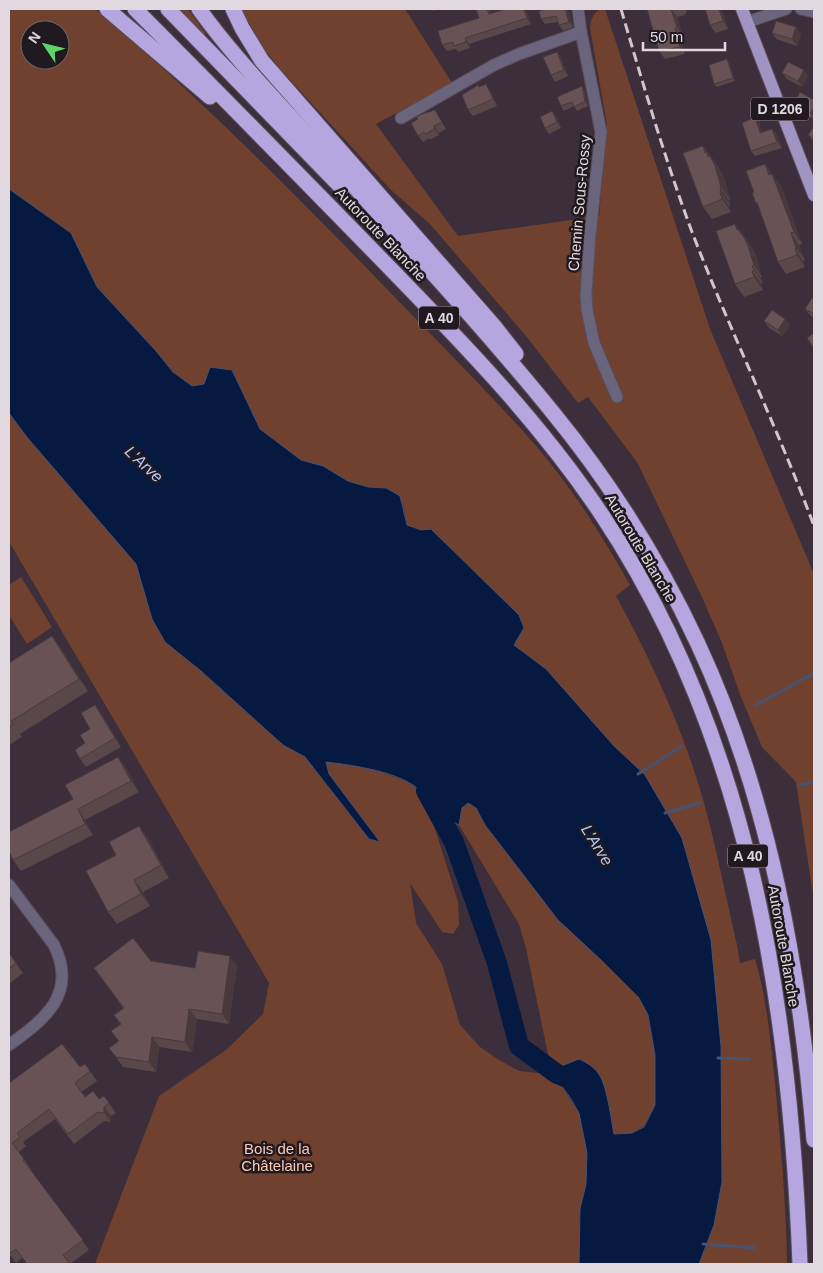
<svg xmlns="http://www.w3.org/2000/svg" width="823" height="1273" font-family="Helvetica,sans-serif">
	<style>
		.green { fill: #71412f; fill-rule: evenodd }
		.water { fill: #051941; stroke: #475271 }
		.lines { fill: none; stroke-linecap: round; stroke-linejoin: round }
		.stream { stroke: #475271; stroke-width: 3 }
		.river { stroke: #051941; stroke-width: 20 }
		.street-casing { stroke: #5b4d59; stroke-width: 13 }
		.primary-casing { stroke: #5b4d59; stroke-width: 14 }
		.highway-casing { stroke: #5b4d59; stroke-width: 17 }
		.street { stroke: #6a657c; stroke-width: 11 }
		.primary { stroke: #a094c3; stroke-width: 12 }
		.highway { stroke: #b5a6df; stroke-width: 15 }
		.rail { stroke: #d0c6ce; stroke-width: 3; stroke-dasharray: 10 5; stroke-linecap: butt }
		.wall { fill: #59474a }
		.shaded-wall { fill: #49393c }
		.building { fill: #685256; stroke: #49393c }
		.labels { text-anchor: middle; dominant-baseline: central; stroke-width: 5; stroke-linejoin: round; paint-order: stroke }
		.shield { fill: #20191f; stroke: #a89fa6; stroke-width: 1 }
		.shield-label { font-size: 14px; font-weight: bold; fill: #e2d8e0 }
		.street-label { font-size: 15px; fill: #e2d8e0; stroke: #20191f }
		.park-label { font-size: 15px; fill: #fec9b5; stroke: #20191f }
		.water-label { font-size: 16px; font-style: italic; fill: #b2cbf7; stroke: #20191f }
	</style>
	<rect width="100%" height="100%" fill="#3d2e3b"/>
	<!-- green -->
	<g class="green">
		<path d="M9 9H95C197 95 291 190 384 286 435 339 488 391 537 447 573 489 603 537 630 585L616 596C652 662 684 731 704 803 717 850 726 898 737 945L740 963 755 959C767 1000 771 1042 775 1084 781 1144 786 1204 787 1264H699L714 1225 722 1182 721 1046 626 759 583 712 546 669 514 645 421 530 407 525 403 504 386 488 368 487 348 481 323 466 301 460 260 429 232 370 204 384 192 386 173 372 156 351 97 287 71 233 9 189ZM30 30H60V60H30Z"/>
		<path d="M178 9H188L206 34 203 35Z"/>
		<path d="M241 9H405L452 83 376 124 458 236 599 216 607 125 590 28C591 19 594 9 605 9L710 329 814 574V901L796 782 762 747 741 697 722 643 702 597 637 462 588 397 578 403 526 336 430 224 391 190 281 70 264 49Z"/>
		<path d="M9 413 26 436 136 564 152 619 165 642 201 671 283 745 305 757 369 839 379 841 329 774 325 762 366 767 406 781 422 792 429 810 458 902 459 925 453 934 442 932 410 883 416 923 442 964 460 1025 480 1047 499 1060 519 1071 547 1074 559 1082 579 1113 587 1153 586 1184 580 1209 579 1264H95L159 1096 226 1050 263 1014 269 983 11 545 9 540Z"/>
		<path d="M21 577 52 627 27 644 9 615V585Z"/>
		<path d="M468 803 476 808 485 825 601 960 639 998 648 1015 655 1055V1105L644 1126 632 1133 614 1135 604 1087 580 1059 559 1067 550 1064 526 948 519 924 459 825 462 808Z"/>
	</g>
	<!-- water -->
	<path class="water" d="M9 189 71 233 97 287 156 351 173 372 192 386 204 384 210 367 232 370 260 429 301 460 323 466 348 481 368 487 386 488 400 496 407 525 421 530 431 529 519 615 524 628 514 645 546 669 614 746 645 775 682 838 711 940 721 1046 722 1182 714 1225 699 1264H579L580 1209 586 1184 587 1153 579 1113 571 1099 559 1082 557 1074 559 1067 579 1059C586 1062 594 1067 598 1073 607 1084 611 1119 614 1134L632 1133 644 1127 655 1105V1055L648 1015 639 998 601 960 558 920 485 825 476 808 468 803 462 808 459 825 429 810C427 805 425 797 421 792 404 772 351 765 326 762L329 774 380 842 369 839 305 757 283 745 201 671 165 642 152 619 136 564 26 436 9 413Z"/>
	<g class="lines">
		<!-- stream -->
		<g class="stream">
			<path d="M756 705 814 673"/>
			<path d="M638 774 682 746"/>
			<path d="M800 785 814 782"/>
			<path d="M665 813 700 803"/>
			<path d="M718 1058 749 1059"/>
			<path d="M703 1244 755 1248"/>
		</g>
		<!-- river -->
		<path class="river" d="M426 791 454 842 497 963 519 1046 557 1074 578 1082 580 1085"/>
		<!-- street casing -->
		<g class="street-casing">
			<g id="street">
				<path d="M578 9 581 32 601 132 590 235 586 294 587 310 594 343 617 397"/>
				<path d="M801 9 814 12"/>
				<path d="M747 22 786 9"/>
				<path d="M401 118 494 65 519 54 581 32"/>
				<path d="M9 885 54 945C78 994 45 1019 9 1045"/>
			</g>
		</g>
		<!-- primary casing -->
		<g class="primary-casing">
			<path id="primary" d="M742 9 814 195"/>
		</g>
		<!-- highway casing -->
		<g class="highway-casing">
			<g id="highway">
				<path d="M107 9 210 97"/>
				<path d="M135 9C219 93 302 178 385 263 462 342 540 422 602 515 749 736 790 1004 800 1264"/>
				<path d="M168 9 342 188"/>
				<path d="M199 9C232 55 273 97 312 140 393 230 477 319 554 414 611 484 660 562 698 644 770 799 800 971 814 1140"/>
				<path d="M233 9 242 28 262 61 494 326 516 354"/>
			</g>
		</g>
		<!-- street -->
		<use href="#street" class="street"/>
		<!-- primary -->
		<use href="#primary" class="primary"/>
		<!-- highway -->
		<use href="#highway" class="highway"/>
		<!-- rail -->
		<path class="rail" d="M621 9C643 84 665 159 692 232 730 331 777 426 814 526"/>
	</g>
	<!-- wall -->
	<g class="wall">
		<path d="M432 9H440L433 11Z"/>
		<path d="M476 9H490L491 14 526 10 531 24 469 44 470 48 458 52 456 49 447 51 442 45 479 18Z"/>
		<path d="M543 9H568L573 27 563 31 559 25 558 22 545 24 541 19Z"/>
		<path d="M647 9H686L687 13H685V15L677 17 682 35 680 36 685 54 665 59 659 51Z"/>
		<path d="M705 9H720L723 13 728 29 716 33 710 25Z"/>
		<path d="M796 27 801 34 797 46 776 39 772 33Z"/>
		<path d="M557 52 561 58 568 76 555 82 551 75Z"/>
		<path d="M729 62 735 81 717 87 714 84Z"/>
		<path d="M782 73 808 76 802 87 787 79Z"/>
		<path d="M582 86 585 91 588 106 577 111 574 106 564 111 561 106Z"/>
		<path d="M480 87 490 90 497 106 473 116 468 110Z"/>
		<path d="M814 100V119L798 110 794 104Z"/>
		<path d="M435 110 446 129 439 133V135L430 140 429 138 423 142 418 136Z"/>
		<path d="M552 111 557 118 561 128 549 134 545 128Z"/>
		<path d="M759 123 762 133 772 129 777 135 782 148 755 156 751 151Z"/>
		<path d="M814 126V142L808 135Z"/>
		<path d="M703 146 719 168 724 178 730 200H729L730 205 729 206 731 212 712 219 703 207Z"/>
		<path d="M765 164 781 186 802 244 799 245 805 260 803 261 805 267 786 274 778 262 759 208 756 203 754 192Z"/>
		<path d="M735 224 751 246 756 256 762 277 761 278 763 283H761L763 290 744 297 735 284Z"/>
		<path d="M814 299V318L810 315 805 309Z"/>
		<path d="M785 319 790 325 782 336 768 327 764 321Z"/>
		<path d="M52 636 88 691 20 734 22 737 9 745V663Z"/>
		<path d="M101 713 121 747 86 767 80 759 85 743Z"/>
		<path d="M118 757 126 768 139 792 85 820 93 835 21 871 13 860 73 799Z"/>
		<path d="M139 826 148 838 169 878 143 892 150 906 117 924 108 912 116 855Z"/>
		<path d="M9 953 23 973 9 984Z"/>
		<path d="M151 961 195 968 237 966 229 1024 197 1019 192 1052 159 1047 156 1072 123 1067 109 1048 118 1041 111 1031 121 1025 114 1015 123 1008 94 968Z"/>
		<path d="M85 1064 97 1081 81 1092 85 1097 99 1099 104 1096 116 1113 111 1116V1122L104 1121 74 1144 55 1119 23 1142 26 1146 19 1152 31 1169H30L89 1250 70 1264 22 1258 16 1263 9 1254V1083L80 1067Z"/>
	</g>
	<!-- shaded-wall -->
	<g class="shaded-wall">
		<path d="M487 9H490L493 20 489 14Z"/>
		<path d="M524 9H526V10L531 24 527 18Z"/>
		<path d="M565 9H568L573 27 569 22Z"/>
		<path d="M671 9 677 17 682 35 677 27Z"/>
		<path d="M717 9H720L723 13 728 29 723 21Z"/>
		<path d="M796 27 801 34 797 46 792 39Z"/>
		<path d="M675 28 680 36 685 54 680 47Z"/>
		<path d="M465 38 469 44 470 48 466 42Z"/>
		<path d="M557 52 561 58 568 76 564 70Z"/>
		<path d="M727 59 729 62 735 81 733 78Z"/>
		<path d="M804 70 808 76 802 87 798 81Z"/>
		<path d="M486 84 490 90 497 106 493 99Z"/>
		<path d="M582 86 585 91 588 106 585 101Z"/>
		<path d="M814 107V118L811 113Z"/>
		<path d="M552 111 557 118 561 128 557 122Z"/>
		<path d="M755 117 759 123 765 139 760 133Z"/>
		<path d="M434 126 439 133V135L434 129Z"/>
		<path d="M772 129 777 135 782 148 777 142Z"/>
		<path d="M703 146 719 168 724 178 730 200 721 187Z"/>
		<path d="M765 164 781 186 802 244 794 232Z"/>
		<path d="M720 188 729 200 730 205 721 193Z"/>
		<path d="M720 193 729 206 731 212 722 199Z"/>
		<path d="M735 224 751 246 756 256 762 277 754 265Z"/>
		<path d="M791 233 799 245 805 260 796 248Z"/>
		<path d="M795 249 803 261 805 267 797 255Z"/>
		<path d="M752 266 761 278 763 283 754 270Z"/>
		<path d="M752 271 761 283 763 290 754 277Z"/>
		<path d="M785 319 790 325 782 336 778 330Z"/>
		<path d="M52 636 61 648 88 691 79 679Z"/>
		<path d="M95 705 101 713 121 747 115 738Z"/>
		<path d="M118 757 126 768 139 792 131 781Z"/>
		<path d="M78 809 85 820 93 835 85 824Z"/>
		<path d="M139 826 148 838 169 878 161 865Z"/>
		<path d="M134 880 143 892 150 906 141 894Z"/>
		<path d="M230 956 237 966 229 1024 222 1014Z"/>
		<path d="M189 1009 197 1019 192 1052 185 1042Z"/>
		<path d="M152 1037 159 1047 156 1072 149 1062Z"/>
		<path d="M104 1107 111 1116V1122L104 1113Z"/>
	</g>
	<!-- building -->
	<g class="building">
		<path d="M476 9H487L489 14 506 9H524L527 18 465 38 466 42 454 46 453 42 442 45 438 31 479 18Z"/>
		<path d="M543 9H565L569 22 559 25 556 16 541 19 539 11 543 10Z"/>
		<path d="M647 9H674H671L677 27 675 28 680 47 659 51Z"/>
		<path d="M705 9H719L723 21 710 25Z"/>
		<path d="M776 21 796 27 792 39 772 33Z"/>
		<path d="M557 52 564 70 551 75 543 57Z"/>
		<path d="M727 59 733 78 714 84 709 65Z"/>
		<path d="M788 62 804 70 798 81 782 73Z"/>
		<path d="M486 84 493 99 468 110 462 95 478 85 479 87Z"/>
		<path d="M582 86 585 101 574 107 572 102 561 106 557 97Z"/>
		<path d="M800 92 814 100V107L811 113 794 104Z"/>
		<path d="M435 110 442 122 434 126V129L426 134 424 132 418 136 411 123 418 119 416 117 422 114Z"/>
		<path d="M552 111 557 122 545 128 540 117Z"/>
		<path d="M755 117 760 133 772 129 777 142 751 151 742 123Z"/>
		<path d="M814 126V139L808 135Z"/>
		<path d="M703 146 705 153 707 152 708 157 710 156 715 166 721 187 720 188 721 193H720L722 199 703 207 683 153Z"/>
		<path d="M765 164 769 175 772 174 794 232 791 233 796 248 795 249 797 255 778 262 757 202 756 203 752 193 754 192 746 171Z"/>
		<path d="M735 224 737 230H739L741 234H742L747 243 754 265 752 266 754 270 752 271 754 277 735 284 716 231Z"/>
		<path d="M812 298 814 299V314L805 309Z"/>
		<path d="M772 310 785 319 778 330 764 321Z"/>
		<path d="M814 333V348L807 338Z"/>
		<path d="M52 636 79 679 11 721 13 724 9 727V663Z"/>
		<path d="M95 705 115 738 80 759 75 750 85 743 80 735 90 729 81 713Z"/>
		<path d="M118 757 131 781 78 809 85 824 13 860 9 851V832L73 799 65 785Z"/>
		<path d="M139 826 161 865 134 880 141 894 108 912 86 871 116 855 109 842Z"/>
		<path d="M133 938 151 961 195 968 198 951 230 956 222 1014 189 1009 185 1042 152 1037 149 1062 116 1057 109 1048 119 1041 111 1031 121 1024 114 1015 124 1008 94 968Z"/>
		<path d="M9 953 16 963 9 969Z"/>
		<path d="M62 1044 80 1067 85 1064 90 1071 75 1083 85 1097 93 1091 99 1099 104 1096 109 1103 104 1107V1113L98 1112 68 1134 49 1109 17 1133 20 1137 12 1143 24 1159 23 1160 83 1240 63 1255 70 1264H27L16 1249 9 1254V1083Z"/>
	</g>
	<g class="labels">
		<!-- shield labels -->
		<g class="shield">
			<rect x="751" y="97.5" width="58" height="23" rx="4"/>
			<rect x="419" y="306.5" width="40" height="23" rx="4"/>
			<rect x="728" y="844.5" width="40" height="23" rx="4"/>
		</g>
		<g class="shield-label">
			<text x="780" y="109">D 1206</text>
			<text x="439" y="318">A 40</text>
			<text x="748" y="856">A 40</text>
		</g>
		<!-- street labels -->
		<g class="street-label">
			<text transform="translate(579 203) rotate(-85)">Chemin Sous-Rossy</text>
			<text transform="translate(381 234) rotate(46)">Autoroute Blanche</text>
			<text transform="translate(641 548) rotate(59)">Autoroute Blanche</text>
			<text transform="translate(784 946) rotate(80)">Autoroute Blanche</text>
		</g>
		<!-- park labels -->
		<g class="park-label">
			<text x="277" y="1148">Bois de la<tspan x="277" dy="17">Châtelaine</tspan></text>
		</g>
		<!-- water labels -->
		<g class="water-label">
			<text transform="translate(144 464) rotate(43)">L'Arve</text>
			<text transform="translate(597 845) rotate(58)">L'Arve</text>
		</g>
	</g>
	<!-- border -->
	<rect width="823" height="1273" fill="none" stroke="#e2d8e0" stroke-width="20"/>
	<!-- north arrow -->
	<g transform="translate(45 45) rotate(305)"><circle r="24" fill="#20191f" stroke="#6e656c"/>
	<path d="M0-4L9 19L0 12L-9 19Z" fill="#5ed56c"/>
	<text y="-8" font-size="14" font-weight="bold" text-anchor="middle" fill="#e2d8e0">N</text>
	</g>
	<!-- scale -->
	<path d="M643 42v8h82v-8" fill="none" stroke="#e2d8e0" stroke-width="2.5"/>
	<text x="650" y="42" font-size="15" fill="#e2d8e0" stroke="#20191f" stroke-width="4" paint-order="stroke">50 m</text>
</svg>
